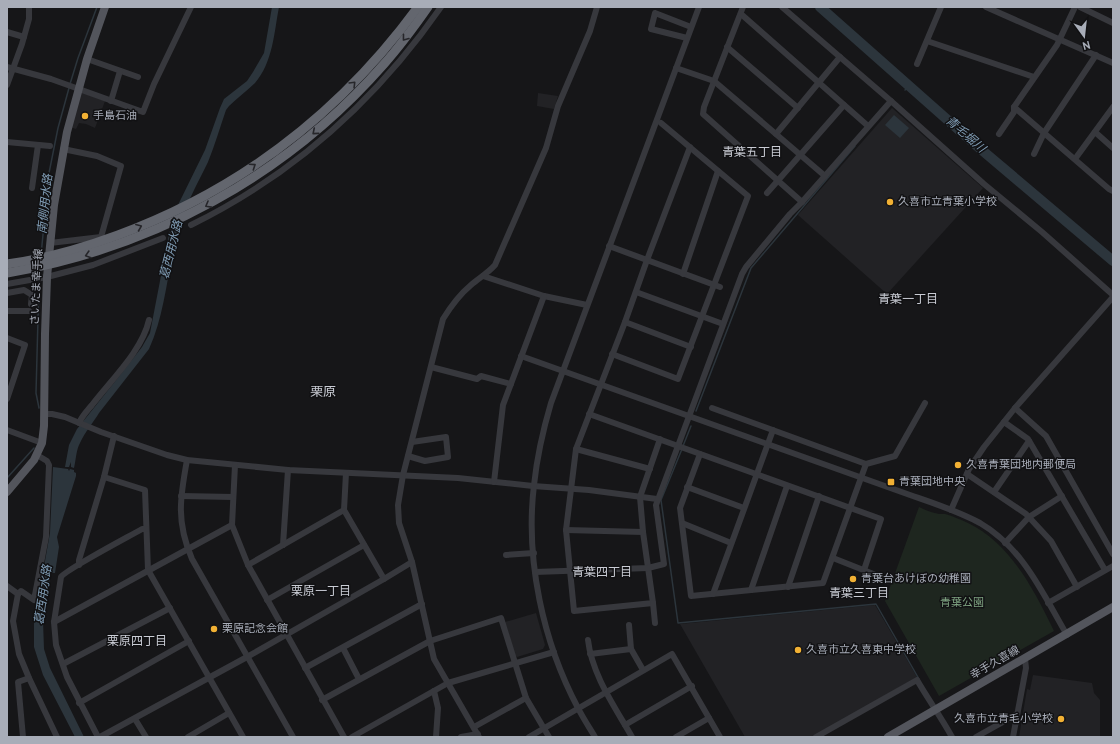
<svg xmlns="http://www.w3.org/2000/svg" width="1120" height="744" font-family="Overpass,'Noto Sans JP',sans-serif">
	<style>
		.built { fill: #222225 }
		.green { fill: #1e261f }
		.water { fill: #2c353c }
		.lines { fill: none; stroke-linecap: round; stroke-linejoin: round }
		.stream { stroke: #2c353c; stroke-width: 1.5 }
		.river { stroke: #2c353c; stroke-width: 10 }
		.minor { stroke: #37383d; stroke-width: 6 }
		.major { stroke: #53555c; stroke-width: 8 }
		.highway { stroke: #63666e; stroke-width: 9 }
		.oneway { stroke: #26262a }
		.poi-dot { fill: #f2b134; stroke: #111113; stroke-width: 1.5 }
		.labels { text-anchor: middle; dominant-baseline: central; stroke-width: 3; stroke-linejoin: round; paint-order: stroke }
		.poi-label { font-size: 11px; fill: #a8adb8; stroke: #111113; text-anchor: start }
		.street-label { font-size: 11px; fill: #a8adb8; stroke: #111113 }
		.park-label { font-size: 11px; fill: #7fa381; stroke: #111113 }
		.water-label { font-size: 12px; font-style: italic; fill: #7f9bb3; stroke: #111113 }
		.neighbourhood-label { font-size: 12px; fill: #c9ccd4; stroke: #111113 }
		.quarter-label { font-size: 13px; fill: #c9ccd4; stroke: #111113 }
	</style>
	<rect width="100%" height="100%" fill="#161618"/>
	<!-- built -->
	<g class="built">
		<path d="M80 92 105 101 95 128 86 124 79 123 76 129 70 127Z"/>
		<path d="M538 93 558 96 554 109 537 106Z"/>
		<path d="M892 108 983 188 887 294 798 215Z"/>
		<path d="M875 605 917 677 813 737H745L680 624Z"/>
		<path d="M536 613 545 645 543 649 517 657 515 655 505 622Z"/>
		<path d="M1033 675 1092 683 1094 693 1100 700V737H1019L1027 689 1030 690Z"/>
	</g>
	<!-- green -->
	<path class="green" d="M919 507C925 510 933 513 939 514 941 514 943 514 945 514 953 516 961 520 968 523 1011 544 1034 590 1054 631L939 696 885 601Z"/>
	<!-- water -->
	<g class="water">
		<path d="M272 7H279C274 33 273 62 255 83 247 91 237 98 229 106L226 110C220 127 215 145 208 162 197 185 184 207 178 231 167 270 166 312 149 349L99 413C93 423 85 432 80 443 76 450 76 460 74 468L71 467V462L69 467H65L69 445 77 429 117 379 142 347 150 333 169 234 178 205 205 150 220 108 224 99 247 81 253 72 264 53Z"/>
		<path d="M894 115 909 128 900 138 885 125Z"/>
		<path d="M53 467 68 469 69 471 70 469 74 470V472L76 473V476L57 537 59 547 55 573H51L43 621 44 649 50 668 84 737H75L43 675 34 647V623L50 533Z"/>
	</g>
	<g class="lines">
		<!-- stream -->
		<g class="stream">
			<path d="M70 84 78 58 97 7"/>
			<path d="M905 90 909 86"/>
			<path d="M41 255 49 173 58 128 69 88"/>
			<path d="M39 281 36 393 39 408"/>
			<path d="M696 411 751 268 855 146"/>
			<path d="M683 446 691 426"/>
			<path d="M682 449 661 500 678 623 876 604 919 679"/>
			<path d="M7 478 34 448"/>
		</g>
		<!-- river -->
		<path class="river" d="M820 7 977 146 1113 261"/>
		<!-- minor -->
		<g class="minor">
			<path d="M743 7 704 107 703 114 802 202"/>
			<path d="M782 7 891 101 984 184 1042 232 1113 295"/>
			<path d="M986 7 1113 63"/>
			<path d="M1080 7 1113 23"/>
			<path d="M741 14 868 126"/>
			<path d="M7 32 24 37"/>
			<path d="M687 38 651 29 655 13 691 27"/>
			<path d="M927 41 1034 77"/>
			<path d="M727 47 798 108"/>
			<path d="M87 59 138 77"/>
			<path d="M917 64 941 7"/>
			<path d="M7 67 51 79 143 112 154 84 191 7"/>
			<path d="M676 68 714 81 825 176"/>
			<path d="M7 85 22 44 29 19V7"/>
			<path d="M111 101 120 71"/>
			<path d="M1014 107 1109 189 1113 191"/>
			<path d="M1095 132 1113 148"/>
			<path d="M776 134 840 57"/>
			<path d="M999 134 1014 112V107L1057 45 1075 7"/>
			<path d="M7 142 50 146"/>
			<path d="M1034 154 1044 133 1096 55"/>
			<path d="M1075 159 1113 107"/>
			<path d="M32 188 38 145"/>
			<path d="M767 193 844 105"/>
			<path d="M191 225C293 175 377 99 441 7"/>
			<path d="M50 243 101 237 121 166 97 156 63 149"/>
			<path d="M609 246 720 287"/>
			<path d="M683 274 718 171"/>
			<path d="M483 276 544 296 587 305"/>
			<path d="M7 284 47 277 93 265 163 238"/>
			<path d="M636 292 723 324"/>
			<path d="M7 293 24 290 32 295 31 304"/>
			<path d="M7 311H29"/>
			<path d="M625 322 691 347"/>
			<path d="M7 338 25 345 7 399"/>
			<path d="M612 354 678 379 748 196 661 123"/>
			<path d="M521 356 910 495C933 503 958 511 980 523 1023 548 1043 594 1067 635"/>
			<path d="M431 367 477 379 481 376 511 384"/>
			<path d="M712 408 866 464"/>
			<path d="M1015 408 1046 436 1113 554"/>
			<path d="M44 414H52L65 417 101 432 167 455 187 460 288 470 458 478 533 486 589 490 657 499"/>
			<path d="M589 414 881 519 864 570"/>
			<path d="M1004 422 1028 439 1105 570"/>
			<path d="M79 423C82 416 87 411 92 405 111 380 142 351 149 320"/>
			<path d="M7 430 42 443"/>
			<path d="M660 439 640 497 643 532 653 603 574 611 566 530 576 449 625 322 647 260 690 147"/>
			<path d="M576 449 650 469"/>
			<path d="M700 454 680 508 691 596 823 583 866 464 895 456 925 403"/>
			<path d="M408 456 425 461 448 457 446 437 412 442"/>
			<path d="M187 460C180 498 176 522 192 559L293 737"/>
			<path d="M235 465 232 525 248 565 344 737"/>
			<path d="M346 473 344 510 384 579"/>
			<path d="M967 474 1026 514 1051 541 1077 587"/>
			<path d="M104 477 145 490 148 570 243 737"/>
			<path d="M494 482 503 405 544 296"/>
			<path d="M687 487 744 508"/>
			<path d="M994 492 1029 441"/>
			<path d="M181 496 233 497"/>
			<path d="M951 510 969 469 984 447 1015 408 1113 297"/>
			<path d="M682 523 731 543"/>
			<path d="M566 530 643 532"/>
			<path d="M1005 543 1029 517 1062 496"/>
			<path d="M283 545 288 470"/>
			<path d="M506 555 534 553"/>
			<path d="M833 558 881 577"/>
			<path d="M79 565V560L104 477 114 436"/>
			<path d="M248 565 344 510"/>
			<path d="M535 572 648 568 664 564 656 505 742 274 746 267 790 214 802 202 891 101"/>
			<path d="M7 586 18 594"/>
			<path d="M788 587 819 496"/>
			<path d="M751 590 787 486"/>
			<path d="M18 594 21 591 34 600 46 537 49 465 47 461 37 455"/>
			<path d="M18 594 13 621 19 654 29 678 57 737"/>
			<path d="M713 594 773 430"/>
			<path d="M267 600 364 545"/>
			<path d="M653 603 655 623"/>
			<path d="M1048 603 1113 566"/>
			<path d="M54 622 232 525"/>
			<path d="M629 625 631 649"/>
			<path d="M588 640C592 675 615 707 632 737"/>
			<path d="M343 648 359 679"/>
			<path d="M590 654 631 649 643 670"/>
			<path d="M63 664 170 608"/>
			<path d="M305 668 422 604"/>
			<path d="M434 691 438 708 436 737"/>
			<path d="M322 700 430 641 501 618 526 698 549 737"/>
			<path d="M79 703 189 641"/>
			<path d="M135 719 146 737"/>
			<path d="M625 725 692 686"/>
			<path d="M474 727 526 698"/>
			<path d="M23 737 18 682 29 678"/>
			<path d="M98 737 67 677 56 645 54 622 61 577C65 570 130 536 142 529H146"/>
			<path d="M100 737 247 657 384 579 412 562"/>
			<path d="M188 737 229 713"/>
			<path d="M352 737 448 683 554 652"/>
			<path d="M461 737 478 734"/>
			<path d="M479 737 434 659 412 562 399 523 398 505 403 475 443 319C451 306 459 295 471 285 479 278 488 273 495 265L546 148 558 106 590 31 597 7"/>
			<path d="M529 737 672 654 720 737"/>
			<path d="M595 737C589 727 583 718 578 708 543 642 525 560 534 485 537 457 543 430 551 403L699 7"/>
			<path d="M676 737 709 718"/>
			<path d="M816 737 917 680C928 699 941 717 952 737"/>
			<path d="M976 737 1017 714"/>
			<path d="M1013 737 1026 668 1025 659"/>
		</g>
		<!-- major -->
		<g class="major">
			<path d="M7 492 34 460 42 443 44 426 45 334 47 277 54 205 67 132 87 59 105 7"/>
			<path d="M888 737 1113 607"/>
		</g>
		<!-- highway -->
		<g class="highway">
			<path d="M7 264C45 259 83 248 118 235 240 190 341 112 418 7"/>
			<path d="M7 273C153 248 286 176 384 64 400 46 414 27 428 7"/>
		</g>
	</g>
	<!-- one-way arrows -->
	<defs><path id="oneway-chevron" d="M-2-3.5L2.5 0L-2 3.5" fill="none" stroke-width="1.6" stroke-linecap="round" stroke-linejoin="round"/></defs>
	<g class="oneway">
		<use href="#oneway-chevron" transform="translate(405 38) rotate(128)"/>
		<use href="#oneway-chevron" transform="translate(353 84) rotate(-45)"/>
		<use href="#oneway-chevron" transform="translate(315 132) rotate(140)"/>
		<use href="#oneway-chevron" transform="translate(253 166) rotate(-34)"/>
		<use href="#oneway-chevron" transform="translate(208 205) rotate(151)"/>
		<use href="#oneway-chevron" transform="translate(139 227) rotate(-22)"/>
		<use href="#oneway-chevron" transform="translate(88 255) rotate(163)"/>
	</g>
	<!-- markers -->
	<g class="poi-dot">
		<circle cx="85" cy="116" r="4"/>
		<circle cx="890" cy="202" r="4"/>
		<circle cx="958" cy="465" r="4"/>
		<rect x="887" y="478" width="8" height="8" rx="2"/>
		<circle cx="853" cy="579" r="4"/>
		<circle cx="214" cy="629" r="4"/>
		<circle cx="798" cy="650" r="4"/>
		<circle cx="1061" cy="719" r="4"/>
	</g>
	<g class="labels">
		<!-- poi labels -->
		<g class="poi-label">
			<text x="93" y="116">手島石油</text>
			<text x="898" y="202">久喜市立青葉小学校</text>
			<text x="966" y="465">久喜青葉団地内郵便局</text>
			<text x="899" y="482">青葉団地中央</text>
			<text x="861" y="579">青葉台あけぼの幼稚園</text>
			<text x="222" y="629">栗原記念会館</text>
			<text x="806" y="650">久喜市立久喜東中学校</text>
			<text x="1053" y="719" text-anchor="end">久喜市立青毛小学校</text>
		</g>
		<!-- street labels -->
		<g class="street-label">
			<text transform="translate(37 287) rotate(-87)">さいたま幸手線</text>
			<text transform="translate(995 663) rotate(-30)">幸手久喜線</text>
		</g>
		<!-- park labels -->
		<g class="park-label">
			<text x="962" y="603">青葉公園</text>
		</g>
		<!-- water labels -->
		<g class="water-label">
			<text transform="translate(965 135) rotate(41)">青毛堀川</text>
			<text transform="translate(46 204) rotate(-84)">南側用水路</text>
			<text transform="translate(172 250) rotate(-76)">葛西用水路</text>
			<text transform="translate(44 595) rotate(-82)">葛西用水路</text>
		</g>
		<!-- neighbourhood labels -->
		<g class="neighbourhood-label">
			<text x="752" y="153">青葉五丁目</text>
			<text x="908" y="300">青葉一丁目</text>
			<text x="602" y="573">青葉四丁目</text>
			<text x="321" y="592">栗原一丁目</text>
			<text x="859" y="594">青葉三丁目</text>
			<text x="137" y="642">栗原四丁目</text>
		</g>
		<!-- quarter labels -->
		<g class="quarter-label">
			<text x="323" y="393">栗原</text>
		</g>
	</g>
	<!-- border -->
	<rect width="1120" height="744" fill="none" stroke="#a8adb8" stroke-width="16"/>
	<!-- north arrow -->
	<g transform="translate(1084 36) rotate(165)" stroke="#111113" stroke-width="3" paint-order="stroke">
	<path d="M0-3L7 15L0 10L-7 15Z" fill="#a8adb8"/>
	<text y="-6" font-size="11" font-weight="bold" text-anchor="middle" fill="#a8adb8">N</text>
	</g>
</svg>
